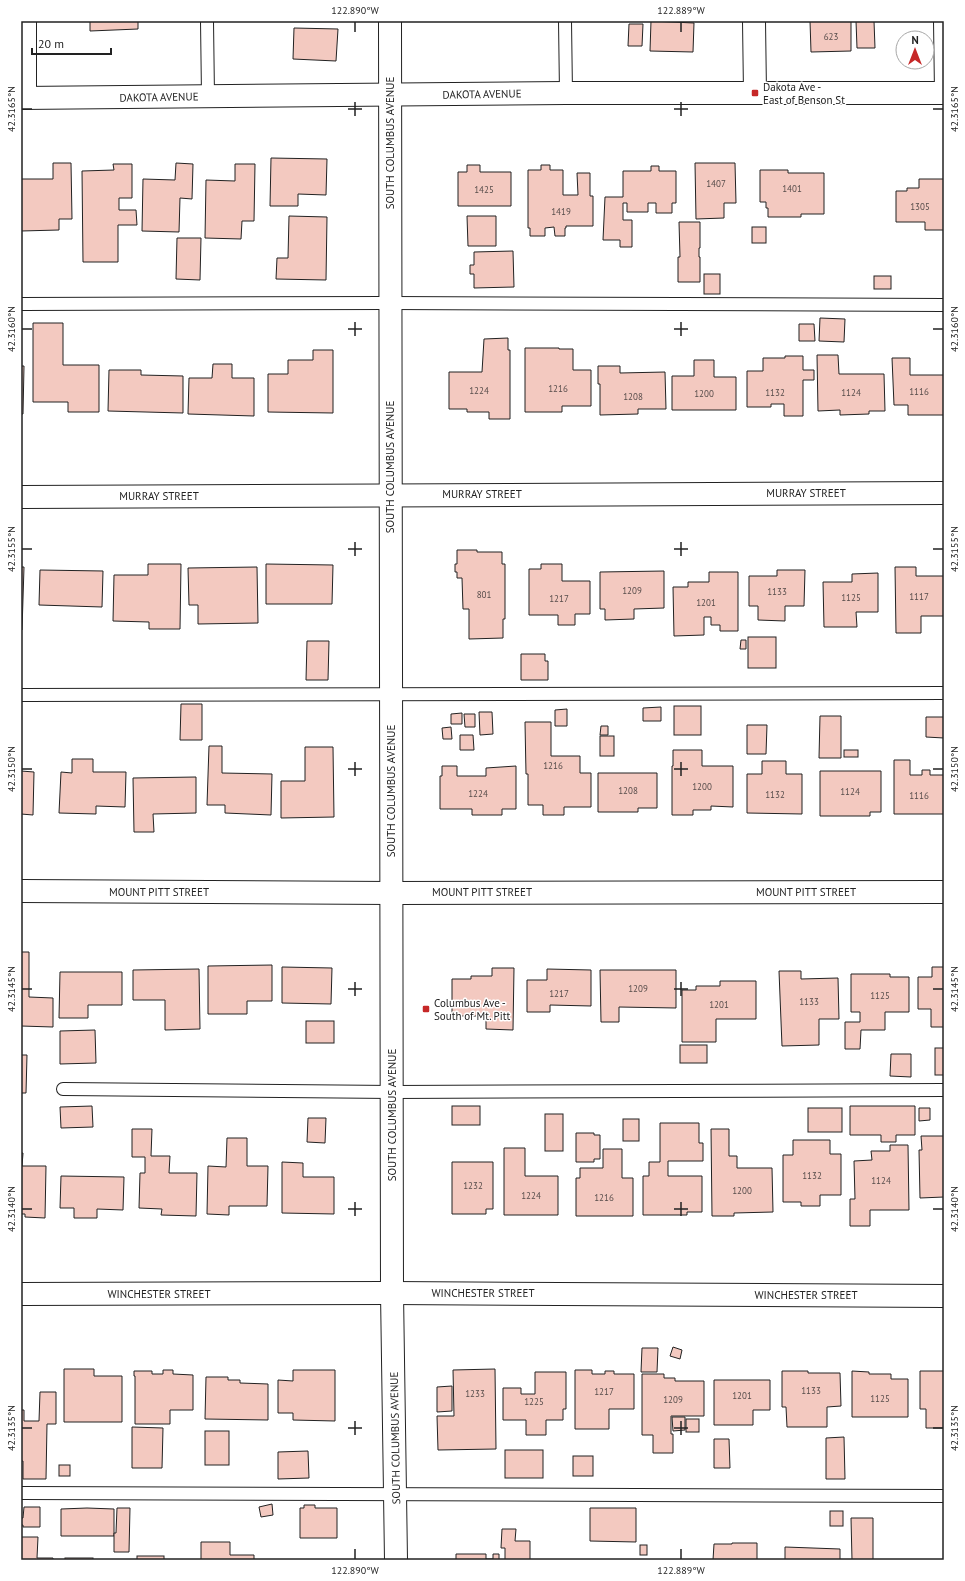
<svg xmlns="http://www.w3.org/2000/svg" width="965" height="1581" font-family="'PT Sans',sans-serif">
	<style>
		.building { fill: #f3c9c0; stroke: #222 }
		.lines { fill: none; stroke-linecap: round; stroke-linejoin: round }
		.service-casing { stroke: #222; stroke-width: 14 }
		.minor-casing { stroke: #222; stroke-width: 24 }
		.secondary-casing { stroke: #222; stroke-width: 24 }
		.service { stroke: #fff; stroke-width: 12 }
		.minor { stroke: #fff; stroke-width: 22 }
		.secondary { stroke: #fff; stroke-width: 22 }
		.ticks { fill: none; stroke: #222; stroke-width: 1.5 }
		.poi-dot { fill: #c62828; stroke: #fff; stroke-width: 1.5 }
		.labels { text-anchor: middle; dominant-baseline: central; stroke-width: 3; stroke-linejoin: round; paint-order: stroke }
		.number-label { font-size: 9px; fill: #564c4a }
		.poi-label { font-size: 11px; fill: #222; stroke: #fff; text-anchor: start }
		.street-label { font-size: 11px; fill: #222; stroke: #fff }
		.neatline { fill: none; stroke: #222; stroke-width: 1.5 }
		.ticks-label { font-size: 10px; text-anchor: middle; fill: #222 }
	</style>
	<rect width="100%" height="100%" fill="#fff"/>
	<!-- building -->
	<g class="building">
		<path d="M90 21H138V29L90 31Z"/>
		<path d="M651 21 694 23 693 52 650 51Z"/>
		<path d="M810 21H851V51L811 52Z"/>
		<path d="M856 21H874L875 48H857Z"/>
		<path d="M629 24H643L642 46H628Z"/>
		<path d="M294 28 338 29 336 61 293 59Z"/>
		<path d="M271 158 327 159 326 195 298 194V206H270Z"/>
		<path d="M53 163H71L72 219H59V230L21 231V179H53Z"/>
		<path d="M176 163 193 164 192 199 180 198 179 232 142 231 143 179 175 180Z"/>
		<path d="M695 163H735L736 203H724V218L696 219Z"/>
		<path d="M113 164H132V198H119V210H136L137 225H118V262H83L82 171 114 170Z"/>
		<path d="M235 164H255L254 221H242L241 239 205 238 206 180 235 181Z"/>
		<path d="M467 165H480V172H511V206H458V172H467Z"/>
		<path d="M541 165H550V170H563V195H578L577 173H590V196H593V226H566V228H565V236H555L554 227 545 228V236H530V228H528V170H541Z"/>
		<path d="M651 166H659V171H676V203H672V213H656V203H648V212H627V203H623V220H632V247H620V240H603L605 197H623V171H651Z"/>
		<path d="M760 170H788V173H824V214H801V217H768V208H766V202H760Z"/>
		<path d="M919 179H944V230H925V222H896V191H907V188H919Z"/>
		<path d="M289 216 327 217 326 280 276 279 277 258H288Z"/>
		<path d="M467 216H496V246H468Z"/>
		<path d="M679 222H700V248H699V257H700V282H678V257H680Z"/>
		<rect x="752" y="227" width="14" height="16"/>
		<path d="M177 238H201L200 280 176 279Z"/>
		<path d="M513 251 514 287 474 288V274H470V265H474V252Z"/>
		<rect x="704" y="274" width="16" height="20"/>
		<rect x="874" y="276" width="17" height="13"/>
		<path d="M820 318 845 319 844 342 819 341Z"/>
		<path d="M33 323H63V365H99V412H68V402H33Z"/>
		<path d="M799 324H814L815 341H799Z"/>
		<path d="M508 338V350H510V419H489V412H467V409H449V372H482L484 339Z"/>
		<path d="M525 348H559V349H573V370H591V406H562V412H525Z"/>
		<path d="M313 350H333V413L268 412V374H288V360H313Z"/>
		<path d="M817 355H838L839 374H884L885 411H869V414L840 415V410L818 411Z"/>
		<path d="M785 356H803V370H814V380H803V416H784V404H771V407H747V371H763V358H785Z"/>
		<path d="M892 358H910V375H944V415H908V405H894Z"/>
		<path d="M694 360H714V377H736V410H672V376H694Z"/>
		<path d="M213 364H232V378H254V416L188 414 189 378H212Z"/>
		<path d="M21 366H24L23 414H21Z"/>
		<path d="M598 366H620V373L665 372 666 409H638V414L600 415V384H598Z"/>
		<path d="M109 370H141V375L183 376V413L108 411Z"/>
		<path d="M457 550H477V552H502V564H505V619H503V638L469 639V609H463L462 578H457V572H455V564H457Z"/>
		<path d="M148 564H181L180 629H149V622L113 621 114 575H148Z"/>
		<path d="M266 564 333 565 332 604H266Z"/>
		<path d="M541 564H562V581H590V614H575V625H558V615H529V569H541Z"/>
		<path d="M21 567H24L22 630H21Z"/>
		<path d="M257 567 258 623 198 624V605H189L188 568Z"/>
		<path d="M895 567H916V576H944V616H921V633H896Z"/>
		<path d="M40 570 103 571 102 607 39 605Z"/>
		<path d="M777 570H805L804 606H785V621L758 620V606H749V576H777Z"/>
		<path d="M664 571V608L634 609V619L605 620V609H600V572Z"/>
		<path d="M709 572H738V631H720V625H711V617H704V635L674 636 673 587H688V582H709Z"/>
		<path d="M878 573V612H856L857 627H824L823 582H852V574Z"/>
		<rect x="748" y="637" width="28" height="31"/>
		<path d="M741 640H746V649H740Z"/>
		<path d="M307 641H329L328 680H306Z"/>
		<path d="M521 654H545V661H548V680H521Z"/>
		<path d="M181 704H202V740H180Z"/>
		<rect x="674" y="706" width="27" height="29"/>
		<path d="M661 707V721H643V708Z"/>
		<path d="M567 709V726H555V710Z"/>
		<path d="M479 712H492L493 734 480 735Z"/>
		<path d="M462 713V724H451V714Z"/>
		<path d="M464 714H475V727H465Z"/>
		<path d="M820 716H841V758H819Z"/>
		<path d="M926 717H944V738L926 737Z"/>
		<path d="M525 722H551V756H580V773H591V807H564V815H543V805H528V774H526Z"/>
		<path d="M747 725H767L766 754H747Z"/>
		<path d="M601 726H608V735H600Z"/>
		<path d="M451 727 452 739H443L442 728Z"/>
		<path d="M460 735H473L474 750H460Z"/>
		<rect x="600" y="736" width="14" height="20"/>
		<path d="M209 746H222V773L272 774 271 815 225 813V805H207Z"/>
		<path d="M305 747H333L334 817 281 818V781H305Z"/>
		<path d="M673 750H702V766H733V807L711 806V810H693V815H672V766H673Z"/>
		<rect x="844" y="750" width="14" height="7"/>
		<path d="M72 759H93V772H126L125 807 96 806V814L59 813 61 772 72 773Z"/>
		<path d="M894 760H910V775H922V770H930V775H944V814H894Z"/>
		<path d="M762 761H786V774H802V814L747 813V774H762Z"/>
		<path d="M442 766H457V776H486V768L516 766V809H502V815H472V809H440V776H442Z"/>
		<path d="M21 771 34 772 33 815 21 814Z"/>
		<path d="M820 771H881V812H870V816H820Z"/>
		<path d="M598 773H657V808H638V812H598Z"/>
		<path d="M196 777V813L153 814 154 832H134L133 778Z"/>
		<path d="M21 952H29V997L53 998V1027L21 1026Z"/>
		<path d="M272 965V1001H247V1014H208V966Z"/>
		<path d="M282 967 332 968 331 1004 282 1003Z"/>
		<path d="M932 967H944V1027H931V1009H918V977H932Z"/>
		<path d="M492 968H514L513 1030 486 1029V1016H452V979H471V976H492Z"/>
		<path d="M199 969 200 1029 165 1030V1000H133V970Z"/>
		<path d="M547 969 591 970V1006L550 1005V1012H527V980H547Z"/>
		<path d="M600 970H676V1008L619 1007V1022H601Z"/>
		<path d="M779 971H801V979L838 978 839 1019H819V1045L782 1046Z"/>
		<path d="M60 972H122V1005H88V1018H59Z"/>
		<path d="M851 974H890V977H909V1012H885V1030H861L860 1049H845V1022H860V1012H851Z"/>
		<path d="M720 981H756V1019H716V1042H682V990H696V986H720Z"/>
		<rect x="306" y="1021" width="28" height="22"/>
		<path d="M95 1030 96 1063 60 1064V1031Z"/>
		<rect x="680" y="1045" width="27" height="18"/>
		<rect x="935" y="1048" width="9" height="27"/>
		<path d="M891 1054H911V1077L890 1076Z"/>
		<path d="M21 1055H27L26 1093H21Z"/>
		<path d="M92 1106 93 1127 61 1128 60 1107Z"/>
		<rect x="452" y="1106" width="28" height="19"/>
		<path d="M850 1106H915V1135H896V1142H881V1135H850Z"/>
		<rect x="808" y="1108" width="34" height="24"/>
		<path d="M919 1108H930V1120L919 1121Z"/>
		<rect x="545" y="1114" width="18" height="37"/>
		<path d="M308 1118H326L325 1143 307 1142Z"/>
		<rect x="623" y="1119" width="16" height="22"/>
		<path d="M660 1123H699V1143H703V1161H668V1176H702V1212H687V1215H643V1176H649V1162H660Z"/>
		<path d="M132 1129H152L151 1156H170L169 1173H197L196 1216 161 1215 162 1209 139 1208 140 1173H145V1157H132Z"/>
		<path d="M711 1129H729V1156H737V1168H772L773 1212 734 1213V1216H712Z"/>
		<path d="M576 1133H594V1135H600V1159H594V1162H576Z"/>
		<path d="M921 1136H944V1197L920 1198 919 1150H922Z"/>
		<path d="M227 1138H247V1166H268L267 1206H229V1215L207 1214 208 1166 226 1167Z"/>
		<path d="M793 1140H830V1154H841V1195H820V1206H801V1202H783V1155H793Z"/>
		<path d="M890 1145H908L909 1210H870V1226H850V1199H855L854 1161 872 1160 871 1151H890Z"/>
		<path d="M504 1148H525V1176H558V1215H504Z"/>
		<path d="M603 1149H622V1178H633V1216H576V1178H580V1168H603Z"/>
		<path d="M21 1153H23L22 1166H46L45 1218 25 1217V1214H21Z"/>
		<path d="M282 1162 303 1163V1177H334V1214L282 1213Z"/>
		<path d="M452 1162H493V1209H486V1214H452Z"/>
		<path d="M61 1176 124 1177 123 1210 97 1209V1218H74V1208H60Z"/>
		<path d="M673 1347 682 1350 680 1359 670 1356Z"/>
		<path d="M642 1348H658L657 1372H641Z"/>
		<path d="M64 1369H94V1376H122V1422H64Z"/>
		<path d="M495 1369 496 1449 438 1450 437 1416H454L453 1370Z"/>
		<path d="M163 1370H173V1374L193 1375V1410H170V1424H135V1376H134V1371H152V1374H163Z"/>
		<path d="M293 1370H335V1421L293 1420V1413H278V1380L293 1381Z"/>
		<path d="M575 1370H592V1374H605V1371H614V1374H634V1409H609V1429H575Z"/>
		<path d="M782 1371H808V1373H840L841 1406 827 1407V1427H787L786 1407H782Z"/>
		<path d="M852 1371 869 1372V1374H891V1379H908V1417H852Z"/>
		<path d="M920 1371H944V1428H926V1409H920Z"/>
		<path d="M535 1372H566V1409H563V1420H546V1435H526V1420H503V1388H521V1394H535Z"/>
		<path d="M642 1374H664V1378H675V1381H704V1416H671V1434H673V1453H653V1435H642Z"/>
		<path d="M206 1377H228V1380H240V1383L268 1384V1420L205 1419Z"/>
		<path d="M714 1380H770V1410H753V1425H714Z"/>
		<path d="M452 1386V1411L437 1412V1387Z"/>
		<path d="M40 1392H56V1424H47L46 1479H23V1461H21V1410H24V1421H39Z"/>
		<path d="M672 1417H685V1430L673 1431Z"/>
		<rect x="686" y="1419" width="13" height="13"/>
		<path d="M132 1427 163 1428 162 1468H132Z"/>
		<rect x="205" y="1431" width="24" height="34"/>
		<path d="M844 1437 845 1479H826V1438Z"/>
		<path d="M714 1439H729L730 1468H714Z"/>
		<rect x="505" y="1450" width="38" height="28"/>
		<path d="M308 1451 309 1478 278 1479V1452Z"/>
		<rect x="573" y="1456" width="20" height="20"/>
		<rect x="59" y="1465" width="11" height="11"/>
		<path d="M272 1504 273 1515 261 1517 259 1507Z"/>
		<path d="M304 1505H315V1508H337V1538H300V1508H304Z"/>
		<path d="M24 1507H40V1527H23V1525H21V1518H23Z"/>
		<path d="M87 1508 114 1509V1536H61V1509Z"/>
		<path d="M117 1508H130L129 1552H114V1533H116Z"/>
		<path d="M590 1508H636V1542L590 1541Z"/>
		<rect x="830" y="1511" width="13" height="15"/>
		<path d="M851 1518H873V1560H852Z"/>
		<path d="M502 1529H516L515 1541H530V1560H505V1548H501Z"/>
		<path d="M21 1537H38L37 1558H53V1560H21Z"/>
		<path d="M201 1542H230V1555H254V1560H201Z"/>
		<path d="M732 1543H757V1560H713L714 1544H732Z"/>
		<rect x="640" y="1545" width="7" height="10"/>
		<path d="M785 1547 840 1549V1560H785Z"/>
		<path d="M456 1554H486V1559H493V1554H499V1560H456Z"/>
		<rect x="137" y="1556" width="27" height="4"/>
		<rect x="65" y="1558" width="28" height="2"/>
	</g>
	<g class="lines">
		<!-- service casing -->
		<g class="service-casing">
			<g id="service">
				<path d="M207 21 208 96"/>
				<path d="M565 21 566 93"/>
				<path d="M940 21 941 93"/>
				<path d="M21 304 390 303 944 305"/>
				<path d="M21 695 944 693"/>
				<path d="M63 1089 393 1092 944 1090"/>
				<path d="M21 1493 944 1496"/>
			</g>
		</g>
		<!-- minor casing -->
		<g class="minor-casing">
			<g id="minor">
				<path d="M25 21V98"/>
				<path d="M754 21 755 93"/>
				<path d="M21 98 566 93H944"/>
				<path d="M21 497 944 493"/>
				<path d="M21 891 392 893 944 892"/>
				<path d="M21 1294 392 1293 944 1296"/>
			</g>
		</g>
		<!-- secondary casing -->
		<g class="secondary-casing">
			<path id="secondary" d="M390 21 392 1293 396 1560"/>
		</g>
		<!-- service -->
		<use href="#service" class="service"/>
		<!-- minor -->
		<use href="#minor" class="minor"/>
		<!-- secondary -->
		<use href="#secondary" class="secondary"/>
	</g>
	<!-- ticks -->
	<path class="ticks" d="M355 22V32M681 22V32M355 102V116M681 102V116M22 109H32M348 109H362M674 109H688M933 109H943M355 322V336M681 322V336M22 329H32M348 329H362M674 329H688M933 329H943M355 542V556M681 542V556M22 549H32M348 549H362M674 549H688M933 549H943M355 762V776M681 762V776M22 769H32M348 769H362M674 769H688M933 769H943M355 982V996M681 982V996M22 989H32M348 989H362M674 989H688M933 989H943M355 1202V1216M681 1202V1216M22 1209H32M348 1209H362M674 1209H688M933 1209H943M355 1421V1435M681 1421V1435M22 1428H32M348 1428H362M674 1428H688M933 1428H943M355 1549V1559M681 1549V1559"/>
	<!-- markers -->
	<g class="poi-dot">
		<rect x="751" y="89" width="8" height="8" rx="2"/>
		<rect x="422" y="1005" width="8" height="8" rx="2"/>
	</g>
	<g class="labels">
		<!-- number labels -->
		<g class="number-label">
			<text x="831" y="36">623</text>
			<text x="716" y="183">1407</text>
			<text x="792" y="188">1401</text>
			<text x="484" y="189">1425</text>
			<text x="920" y="206">1305</text>
			<text x="561" y="211">1419</text>
			<text x="558" y="388">1216</text>
			<text x="479" y="390">1224</text>
			<text x="919" y="391">1116</text>
			<text x="775" y="392">1132</text>
			<text x="851" y="392">1124</text>
			<text x="704" y="393">1200</text>
			<text x="633" y="396">1208</text>
			<text x="632" y="590">1209</text>
			<text x="777" y="591">1133</text>
			<text x="484" y="594">801</text>
			<text x="919" y="596">1117</text>
			<text x="851" y="597">1125</text>
			<text x="559" y="598">1217</text>
			<text x="706" y="602">1201</text>
			<text x="553" y="765">1216</text>
			<text x="702" y="786">1200</text>
			<text x="628" y="790">1208</text>
			<text x="850" y="791">1124</text>
			<text x="478" y="793">1224</text>
			<text x="775" y="794">1132</text>
			<text x="919" y="795">1116</text>
			<text x="638" y="988">1209</text>
			<text x="559" y="993">1217</text>
			<text x="880" y="995">1125</text>
			<text x="809" y="1001">1133</text>
			<text x="719" y="1004">1201</text>
			<text x="812" y="1175">1132</text>
			<text x="881" y="1180">1124</text>
			<text x="473" y="1185">1232</text>
			<text x="742" y="1190">1200</text>
			<text x="531" y="1195">1224</text>
			<text x="604" y="1197">1216</text>
			<text x="811" y="1390">1133</text>
			<text x="604" y="1391">1217</text>
			<text x="475" y="1393">1233</text>
			<text x="742" y="1395">1201</text>
			<text x="880" y="1398">1125</text>
			<text x="673" y="1399">1209</text>
			<text x="534" y="1401">1225</text>
		</g>
		<!-- poi labels -->
		<g class="poi-label">
			<text x="763" y="87">Dakota Ave -<tspan x="763" dy="13">East of Benson St</tspan></text>
			<text x="434" y="1003">Columbus Ave -<tspan x="434" dy="13">South of Mt. Pitt</tspan></text>
		</g>
		<!-- street labels -->
		<g class="street-label">
			<text transform="translate(482 94) rotate(-1)">DAKOTA AVENUE</text>
			<text transform="translate(159 97) rotate(-1)">DAKOTA AVENUE</text>
			<text transform="translate(390 143) rotate(-90)">SOUTH COLUMBUS AVENUE</text>
			<text transform="translate(390 467) rotate(-90)">SOUTH COLUMBUS AVENUE</text>
			<text x="806" y="493">MURRAY STREET</text>
			<text x="482" y="494">MURRAY STREET</text>
			<text x="159" y="496">MURRAY STREET</text>
			<text transform="translate(391 791) rotate(-90)">SOUTH COLUMBUS AVENUE</text>
			<text x="159" y="892">MOUNT PITT STREET</text>
			<text x="482" y="892">MOUNT PITT STREET</text>
			<text x="806" y="892">MOUNT PITT STREET</text>
			<text transform="translate(392 1115) rotate(-90)">SOUTH COLUMBUS AVENUE</text>
			<text x="483" y="1293">WINCHESTER STREET</text>
			<text x="159" y="1294">WINCHESTER STREET</text>
			<text x="806" y="1295">WINCHESTER STREET</text>
			<text transform="translate(395 1438) rotate(-91)">SOUTH COLUMBUS AVENUE</text>
		</g>
	</g>
	<!-- border -->
	<rect width="965" height="1581" fill="none" stroke="#ffffff" stroke-width="44"/>
	<!-- north arrow -->
	<g transform="translate(915 50)"><circle r="19" fill="#ffffff" stroke="#a7a7a7"/>
	<path d="M0-3L7 15L0 10L-7 15Z" fill="#c62828"/>
	<text y="-6" font-size="11" font-weight="bold" text-anchor="middle" fill="#222222">N</text>
	</g>
	<!-- scale -->
	<path d="M32 48v6h79v-6" fill="none" stroke="#222222" stroke-width="2"/>
	<text x="38" y="48" font-size="12" fill="#222222" stroke="#ffffff" stroke-width="3" paint-order="stroke">20 m</text>
	<rect x="22" y="22" width="921" height="1537" class="neatline"/>
	<g class="ticks-label">
		<text x="355" y="14">122.890°W</text>
		<text x="681" y="14">122.889°W</text>
		<text transform="translate(11 109) rotate(-90)" y="4">42.3165°N</text>
		<text transform="translate(954 109) rotate(-90)" y="4">42.3165°N</text>
		<text transform="translate(11 329) rotate(-90)" y="4">42.3160°N</text>
		<text transform="translate(954 329) rotate(-90)" y="4">42.3160°N</text>
		<text transform="translate(11 549) rotate(-90)" y="4">42.3155°N</text>
		<text transform="translate(954 549) rotate(-90)" y="4">42.3155°N</text>
		<text transform="translate(11 769) rotate(-90)" y="4">42.3150°N</text>
		<text transform="translate(954 769) rotate(-90)" y="4">42.3150°N</text>
		<text transform="translate(11 989) rotate(-90)" y="4">42.3145°N</text>
		<text transform="translate(954 989) rotate(-90)" y="4">42.3145°N</text>
		<text transform="translate(11 1209) rotate(-90)" y="4">42.3140°N</text>
		<text transform="translate(954 1209) rotate(-90)" y="4">42.3140°N</text>
		<text transform="translate(11 1428) rotate(-90)" y="4">42.3135°N</text>
		<text transform="translate(954 1428) rotate(-90)" y="4">42.3135°N</text>
		<text x="355" y="1574">122.890°W</text>
		<text x="681" y="1574">122.889°W</text>
	</g>
</svg>
